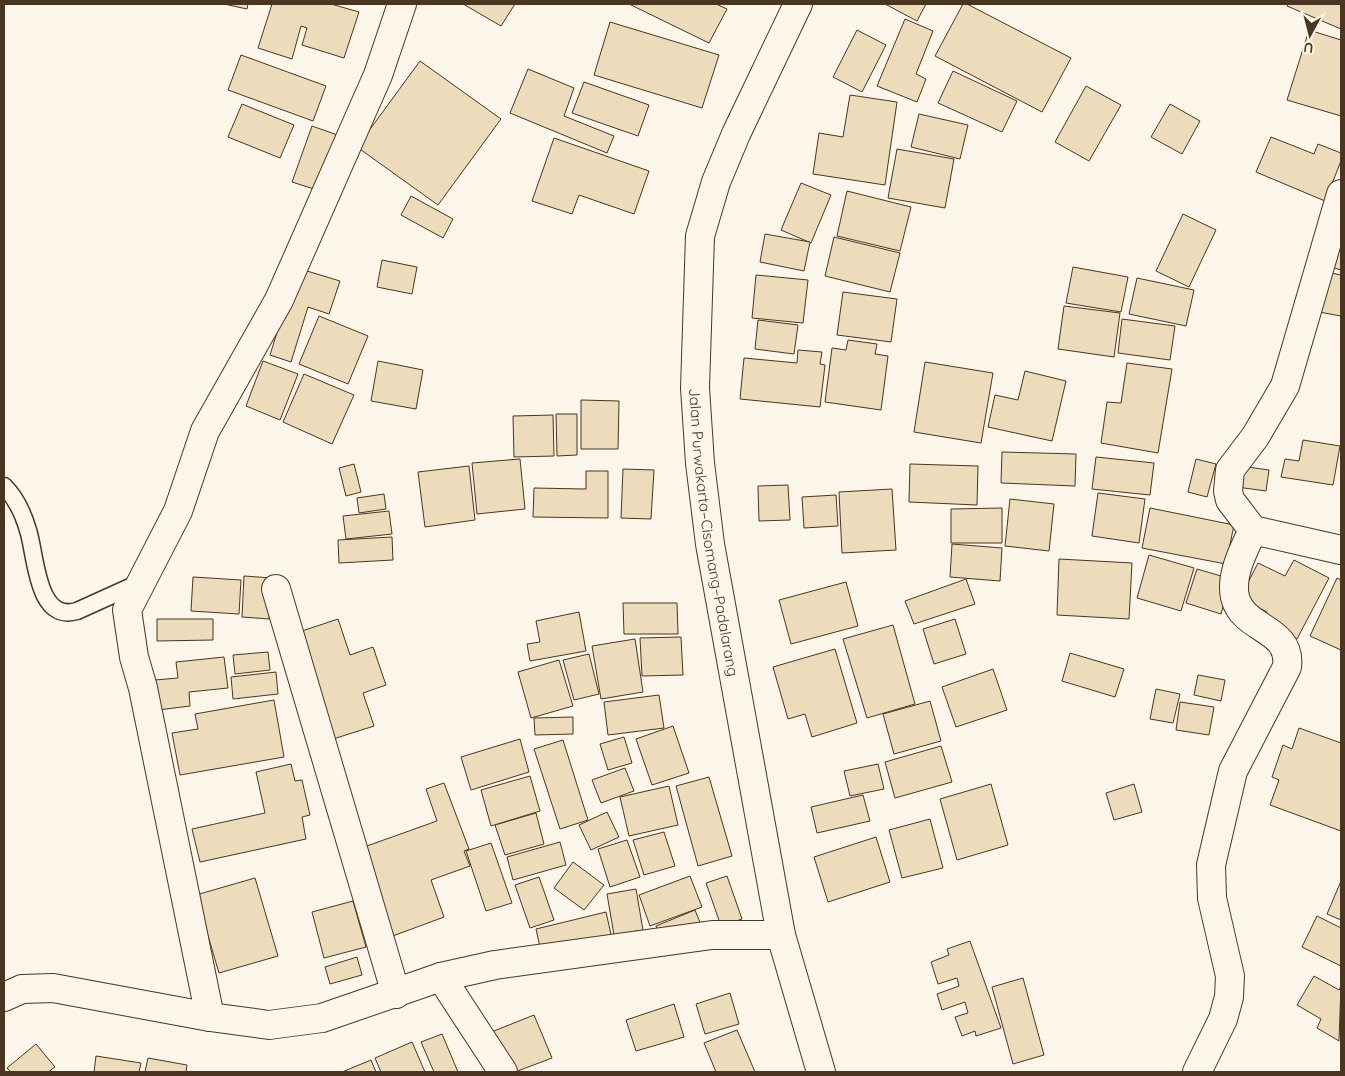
<svg xmlns="http://www.w3.org/2000/svg" width="1345" height="1076" font-family="Quicksand,sans-serif">
	<style>
		.building { fill: #ecdcbc; stroke: #4a3520 }
		.lines { fill: none; stroke-linecap: round; stroke-linejoin: round }
		.service-casing { stroke: #4a3520; stroke-width: 19 }
		.minor-casing { stroke: #4a3520; stroke-width: 30 }
		.trunk-casing { stroke: #4a3520; stroke-width: 30 }
		.service { stroke: #fbf6e9; stroke-width: 16 }
		.minor { stroke: #fbf6e9; stroke-width: 28 }
		.trunk { stroke: #fbf6e9; stroke-width: 28 }
		.labels { text-anchor: middle; dominant-baseline: central; stroke-width: 4; stroke-linejoin: round; paint-order: stroke }
		.street-label { font-size: 15px; fill: #4a3520; stroke: #fbf6e9 }
	</style>
	<rect width="100%" height="100%" fill="#fbf6e9"/>
	<!-- building -->
	<g class="building">
		<path d="M224 4H248L247 9Z"/>
		<path d="M272 4H331L359 12 344 58 302 45 307 28 301 26 292 59 258 48Z"/>
		<path d="M463 4H515L501 26Z"/>
		<path d="M629 4H716L727 9 709 43Z"/>
		<path d="M885 4H926L917 21Z"/>
		<path d="M963 4H967L1071 58 1042 112 935 56Z"/>
		<path d="M1288 4H1341V29L1287 6Z"/>
		<path d="M905 19 933 31 916 74 926 79 917 102 877 86Z"/>
		<path d="M610 22 719 55 702 108 594 75Z"/>
		<path d="M857 30 886 45 862 92 833 77Z"/>
		<path d="M1309 30 1341 40V116L1287 100Z"/>
		<path d="M241 55 326 86 313 121 228 90Z"/>
		<path d="M420 61 501 119 438 205 357 147Z"/>
		<path d="M528 69 574 88 564 116 614 136 607 153 510 113Z"/>
		<path d="M953 71 1017 101 1002 132 938 103Z"/>
		<path d="M584 82 649 105 638 136 572 113Z"/>
		<path d="M1086 86 1121 105 1089 161 1055 142Z"/>
		<path d="M850 95 897 102 885 185 813 174 819 133 843 137Z"/>
		<path d="M242 104 294 125 280 158 228 137Z"/>
		<path d="M1170 104 1200 121 1182 154 1151 137Z"/>
		<path d="M919 114 968 125 960 159 911 147Z"/>
		<path d="M312 126 343 137 323 192 292 182Z"/>
		<path d="M1271 137 1314 154 1318 144 1341 153V161L1325 201 1256 172Z"/>
		<path d="M554 138 649 171 634 214 579 195 572 214 532 201Z"/>
		<path d="M897 149 954 159 945 208 888 198Z"/>
		<path d="M801 183 831 195 811 243 781 230Z"/>
		<path d="M847 191 911 207 900 251 837 236Z"/>
		<path d="M411 196 453 219 443 238 401 215Z"/>
		<path d="M1183 214 1216 230 1189 287 1156 271Z"/>
		<path d="M765 234 810 242 804 271 760 262Z"/>
		<path d="M834 237 900 253 890 292 825 276Z"/>
		<path d="M1341 242V270L1331 267Z"/>
		<path d="M382 260 417 267 412 294 377 287Z"/>
		<path d="M1073 267 1128 277 1121 312 1066 303Z"/>
		<path d="M297 268 340 281 329 314 308 307 291 362 270 355Z"/>
		<path d="M1326 272 1341 275V316L1319 312Z"/>
		<path d="M756 275 808 280 803 323 752 318Z"/>
		<path d="M1137 278 1194 290 1186 326 1129 314Z"/>
		<path d="M843 292 897 299 891 342 837 335Z"/>
		<path d="M1064 306 1120 313 1114 357 1058 349Z"/>
		<path d="M319 316 368 336 348 384 299 364Z"/>
		<path d="M1122 319 1175 326 1170 360 1118 353Z"/>
		<path d="M758 320 798 325 794 354 755 349Z"/>
		<path d="M848 340 877 344 875 354 888 356 881 410 825 402 832 348 846 350Z"/>
		<path d="M798 350 822 352 820 364 825 365 820 407 740 399 744 358 797 363Z"/>
		<path d="M263 361 298 374 280 420 246 406Z"/>
		<path d="M378 361 423 370 416 409 371 401Z"/>
		<path d="M925 362 993 373 981 443 914 432Z"/>
		<path d="M1127 363 1172 369 1158 453 1101 443 1107 402 1121 403Z"/>
		<path d="M1025 371 1066 381 1052 441 988 427 995 395 1018 400Z"/>
		<path d="M304 374 354 395 332 444 283 422Z"/>
		<path d="M581 400 619 401 618 449H581Z"/>
		<path d="M556 414H577V455L557 456Z"/>
		<path d="M553 415 554 456 514 457 513 416Z"/>
		<path d="M1303 440 1340 446 1333 485 1281 477 1285 459 1299 461Z"/>
		<path d="M1002 452 1076 454 1075 486 1001 483Z"/>
		<path d="M1096 457 1154 463 1150 495 1092 489Z"/>
		<path d="M520 459 525 509 477 514 472 463Z"/>
		<path d="M1196 459 1216 464 1207 497 1188 492Z"/>
		<path d="M354 464 361 492 346 496 339 468Z"/>
		<path d="M910 464 978 466 977 505 909 502Z"/>
		<path d="M469 466 475 520 425 527 418 472Z"/>
		<path d="M1240 466 1269 470 1266 491 1237 487Z"/>
		<path d="M623 469 654 470 651 519 621 518Z"/>
		<path d="M586 471H608V518L533 517 534 488 586 489Z"/>
		<path d="M788 485 790 520 759 521 758 486Z"/>
		<path d="M892 489 896 550 842 553 839 492Z"/>
		<path d="M1098 493 1145 499 1139 543 1092 536Z"/>
		<path d="M384 494 386 509 359 513 357 498Z"/>
		<path d="M836 495 838 526 804 528 802 497Z"/>
		<path d="M1010 499 1054 504 1049 551 1005 546Z"/>
		<path d="M1002 508V543H951V509Z"/>
		<path d="M1150 508 1234 525 1226 564 1142 548Z"/>
		<path d="M389 511 392 534 346 539 343 516Z"/>
		<path d="M392 537 393 560 339 563 338 540Z"/>
		<path d="M952 544 1002 548 1000 581 950 577Z"/>
		<path d="M1149 555 1194 568 1181 611 1137 598Z"/>
		<path d="M1059 559 1132 563 1129 619 1057 615Z"/>
		<path d="M1294 560 1329 578 1297 639 1262 621 1267 612 1240 598 1258 563 1285 576Z"/>
		<path d="M1197 569 1231 579 1221 614 1186 603Z"/>
		<path d="M244 576 272 578 269 619 242 617Z"/>
		<path d="M193 577 241 580 239 614 191 611Z"/>
		<path d="M1337 578 1341 580V650L1310 636Z"/>
		<path d="M966 579 975 604 914 624 905 601Z"/>
		<path d="M846 582 858 626 791 644 779 600Z"/>
		<path d="M623 603H677L678 634H624Z"/>
		<path d="M579 612 586 651 530 661 527 644 540 642 536 621Z"/>
		<path d="M157 619H213V640L157 641Z"/>
		<path d="M338 619 350 655 373 647 386 685 363 693 374 726 330 740 293 634Z"/>
		<path d="M955 619 966 654 934 664 923 629Z"/>
		<path d="M893 625 915 704 867 718 843 639Z"/>
		<path d="M681 637 683 675 642 676 640 638Z"/>
		<path d="M635 639 643 692 601 699 592 646Z"/>
		<path d="M835 649 857 723 812 737 805 714 788 719 773 667Z"/>
		<path d="M268 652 270 670 235 674 233 655Z"/>
		<path d="M1070 653 1124 669 1115 697 1062 681Z"/>
		<path d="M589 654 599 694 574 700 563 660Z"/>
		<path d="M224 657 228 688 189 692 190 706 158 710 155 680 178 678 176 662Z"/>
		<path d="M559 660 573 706 531 718 518 672Z"/>
		<path d="M993 669 1007 710 956 727 942 687Z"/>
		<path d="M276 672 278 694 233 699 231 677Z"/>
		<path d="M1198 675 1225 680 1221 701 1194 695Z"/>
		<path d="M1156 689 1180 694 1173 723 1150 719Z"/>
		<path d="M659 695 664 728 608 735 604 702Z"/>
		<path d="M274 700 284 757 180 775 172 733 198 729 195 714Z"/>
		<path d="M930 701 941 741 894 754 883 714Z"/>
		<path d="M1180 702 1214 707 1209 735 1176 730Z"/>
		<path d="M573 717V734L535 735 534 718Z"/>
		<path d="M673 726 689 773 652 785 636 739Z"/>
		<path d="M1299 728 1341 743V831L1270 805 1279 780 1272 777 1283 745 1292 749Z"/>
		<path d="M624 737 632 763 608 770 600 744Z"/>
		<path d="M520 739 529 772 471 790 461 757Z"/>
		<path d="M563 740 588 820 560 829 534 749Z"/>
		<path d="M941 746 952 782 895 798 885 762Z"/>
		<path d="M291 764 295 781 302 780 310 815 302 817 306 839 200 862 192 829 265 813 256 772Z"/>
		<path d="M878 764 884 789 850 796 844 771Z"/>
		<path d="M625 768 634 791 601 803 592 780Z"/>
		<path d="M530 776 540 811 491 826 481 790Z"/>
		<path d="M709 777 732 856 698 866 676 786Z"/>
		<path d="M444 783 469 849 464 851 470 866 431 880 444 917 390 937 364 847 437 821 426 789Z"/>
		<path d="M991 784 1008 845 957 860 940 799Z"/>
		<path d="M1134 784 1142 812 1114 820 1106 793Z"/>
		<path d="M669 786 678 825 629 836 620 797Z"/>
		<path d="M863 795 870 821 817 833 811 807Z"/>
		<path d="M607 812 619 837 591 850 579 825Z"/>
		<path d="M536 813 544 844 505 855 495 825Z"/>
		<path d="M930 819 943 868 902 878 889 830Z"/>
		<path d="M664 832 675 866 644 875 633 840Z"/>
		<path d="M876 837 890 882 828 902 814 857Z"/>
		<path d="M627 840 640 877 610 887 598 849Z"/>
		<path d="M560 842 566 865 513 880 507 857Z"/>
		<path d="M491 843 512 903 486 911 466 851Z"/>
		<path d="M573 862 604 885 584 910 554 888Z"/>
		<path d="M690 876 702 907 650 926 639 895Z"/>
		<path d="M727 876 742 919 721 926 706 883Z"/>
		<path d="M539 877 554 920 530 928 515 885Z"/>
		<path d="M255 878 278 956 219 973 196 895Z"/>
		<path d="M1341 881V920L1327 914Z"/>
		<path d="M636 889 643 930 614 935 607 894Z"/>
		<path d="M353 901 366 947 324 958 312 912Z"/>
		<path d="M695 910 701 925 661 940 656 926Z"/>
		<path d="M606 912 612 939 542 956 536 929Z"/>
		<path d="M1317 916 1341 928V966L1302 947Z"/>
		<path d="M970 941 1001 1028 976 1036 975 1031 962 1036 955 1017 968 1013 965 1002 942 1010 937 994 959 986 957 978 938 984 931 962 949 955 947 949Z"/>
		<path d="M357 957 362 975 330 984 325 967Z"/>
		<path d="M1314 976 1339 990 1341 986 1339 1041 1317 1028 1321 1019 1297 1005Z"/>
		<path d="M1023 978 1044 1055 1013 1064 992 987Z"/>
		<path d="M730 993 739 1024 705 1034 696 1004Z"/>
		<path d="M674 1004 684 1037 636 1051 626 1020Z"/>
		<path d="M534 1015 552 1058 515 1072 489 1033Z"/>
		<path d="M737 1030 755 1072H716L704 1043Z"/>
		<path d="M442 1034 458 1072H434L421 1042Z"/>
		<path d="M412 1042 425 1072H381L375 1058Z"/>
		<path d="M36 1044 55 1067 48 1072H11L7 1068Z"/>
		<path d="M96 1056 141 1063 139 1072H94Z"/>
		<path d="M148 1058 187 1065 186 1072H145Z"/>
		<path d="M371 1060 376 1072H342Z"/>
	</g>
	<g class="lines">
		<!-- service casing -->
		<g class="service-casing">
			<path id="service" d="M4 486C16 498 23 513 28 530 36 554 36 623 77 611L139 583"/>
		</g>
		<!-- minor casing -->
		<g class="minor-casing">
			<g id="minor">
				<path d="M1341 194 1285 386 1255 437 1230 470 1228 491 1230 500 1253 530 1341 550"/>
				<path d="M276 589 396 994"/>
				<path d="M441 977 503 1072"/>
				<path d="M4 997 22 989 53 988 210 1017 269 1025 322 1018 441 977 495 965 712 935H781"/>
				<path d="M210 1017 143 688 134 657 127 610 178 511 205 431 279 300 378 75 402 4"/>
				<path d="M1197 1072 1223 1019 1229 997 1230 976 1212 898 1211 865 1233 771 1287 667C1292 627 1243 631 1235 597 1230 575 1244 549 1253 530"/>
			</g>
		</g>
		<!-- trunk casing -->
		<g class="trunk-casing">
			<g id="trunk">
				<path id="s1" d="M798 4 736 134 716 182 700 236 695 388 700 463 710 544 781 935 821 1072"/>
			</g>
		</g>
		<!-- service -->
		<use href="#service" class="service"/>
		<!-- minor -->
		<use href="#minor" class="minor"/>
		<!-- trunk -->
		<use href="#trunk" class="trunk"/>
	</g>
	<g class="labels">
		<!-- street labels -->
		<g class="street-label">
			<text stroke="none"><textPath href="#s1" startOffset="550">Jalan Purwakarta–Cisomang–Padalarang</textPath></text>
		</g>
	</g>
	<!-- border -->
	<rect width="1345" height="1076" fill="none" stroke="#4a3520" stroke-width="10"/>
	<!-- north arrow -->
	<g transform="translate(1310 35) rotate(187)" stroke="#fbf6e9" stroke-width="4" paint-order="stroke">
	<path d="M0-4L9 19L0 12L-9 19Z" fill="#4a3520"/>
	<text y="-8" font-size="14" font-weight="bold" text-anchor="middle" fill="#4a3520">U</text>
	</g>
</svg>
